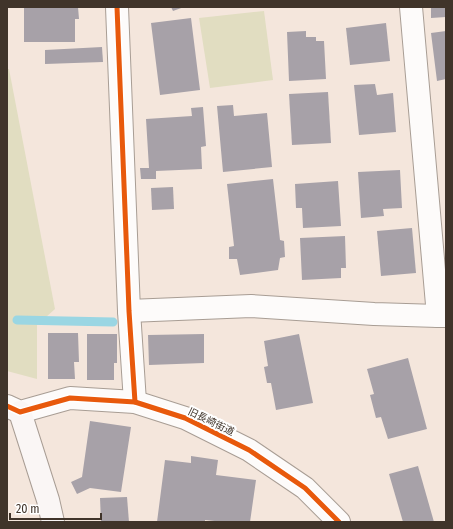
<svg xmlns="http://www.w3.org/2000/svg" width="453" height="529" font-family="'Fira Sans Condensed','Noto Sans JP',sans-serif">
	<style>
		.green { fill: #e1ddc1 }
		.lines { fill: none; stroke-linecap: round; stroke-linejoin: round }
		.stream { stroke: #9ad6e3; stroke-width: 9 }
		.building { fill: #a7a1a8 }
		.street-casing { stroke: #a89d94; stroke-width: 24 }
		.secondary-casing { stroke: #a89d94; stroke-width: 24 }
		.street { stroke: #fdfbfa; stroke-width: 22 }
		.secondary { stroke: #faf6f5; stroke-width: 22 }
		.cycleway-casing { stroke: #fff; stroke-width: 8 }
		.cycleway { stroke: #e8590c; stroke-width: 5 }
		.labels { text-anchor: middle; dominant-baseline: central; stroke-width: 4; stroke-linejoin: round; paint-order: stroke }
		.street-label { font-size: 10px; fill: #40342a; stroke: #fff }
	</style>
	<rect width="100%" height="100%" fill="#f4e6dc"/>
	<!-- green -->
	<g class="green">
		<path d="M264 11 273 80 210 88 199 18Z"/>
		<path d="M7 69H9L55 309 37 325V379L7 371Z"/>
	</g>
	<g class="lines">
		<!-- stream -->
		<path class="stream" d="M17 320 113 322"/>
	</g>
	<!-- building -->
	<g class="building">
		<path d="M24 7H78L79 19H75V42H24Z"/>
		<path d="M171 7H184L173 11Z"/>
		<path d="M431 7H446V17L431 18Z"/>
		<path d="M191 18 200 90 160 95 151 23Z"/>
		<path d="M386 23 390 61 350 65 346 28Z"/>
		<path d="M306 31V37H316V41H324L326 79 289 81 287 32Z"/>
		<path d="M446 31V79L437 81 431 33Z"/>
		<path d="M102 47 103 62 45 64V50Z"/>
		<path d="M375 84 377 95 393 93 396 132 359 135 354 85Z"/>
		<path d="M328 92 331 143 292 145 289 94Z"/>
		<path d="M233 105 234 116 267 113 272 167 223 172 217 106Z"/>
		<path d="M203 107 206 146 201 147 202 169 156 171V179H141L140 168H149L146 119 192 116 191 108Z"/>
		<path d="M400 170 402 208 383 209 384 216 361 218 358 172Z"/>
		<path d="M273 179 280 240 284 241 285 257 280 258 278 270 240 275 237 259H229V247L234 246 227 184Z"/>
		<path d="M338 181 341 226 303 228 302 208H296L295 184Z"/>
		<path d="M173 187 174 209 152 210 151 188Z"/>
		<path d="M412 228 416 273 381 276 377 231Z"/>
		<path d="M345 236 346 268H341V278L302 280 300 238Z"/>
		<path d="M48 333H78L79 362H74L75 379H48Z"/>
		<path d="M87 334H117V363H114V380H87Z"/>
		<path d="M204 334V363L149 365 148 335Z"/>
		<path d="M299 334 313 403 276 410 271 383H267L264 367 268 366 264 341Z"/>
		<path d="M408 358 427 429 388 439 381 417 376 418 370 395 374 394 367 369Z"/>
		<path d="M90 421 131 427 121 492 90 488 77 494 71 482 82 477Z"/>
		<path d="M191 456 218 460 216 475 256 480 250 522H224L205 520V522H157L165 460 191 463Z"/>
		<path d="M418 466 434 522H403L389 474Z"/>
		<path d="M127 497 129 522H101L100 498Z"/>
	</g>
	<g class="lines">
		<!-- street casing -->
		<g class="street-casing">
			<g id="street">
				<path d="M117 7 129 311 135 402"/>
				<path d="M411 7 438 316"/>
				<path d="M129 311 251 306 374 314 438 316H446"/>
				<path d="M7 406 20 412 70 398 135 402 185 418 249 450 305 488 339 522"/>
			</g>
		</g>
		<!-- secondary casing -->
		<g class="secondary-casing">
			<path id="secondary" d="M20 412 48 500 53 522"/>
		</g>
		<!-- street -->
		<use href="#street" class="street"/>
		<!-- secondary -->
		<use href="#secondary" class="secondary"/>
		<!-- cycleway casing -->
		<g class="cycleway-casing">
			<g id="cycleway">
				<path d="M117 7 129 311 135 402"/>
				<path d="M7 406 20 412 70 398 135 402 185 418 249 450 305 488 339 522"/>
			</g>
		</g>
		<!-- cycleway -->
		<use href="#cycleway" class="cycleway"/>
	</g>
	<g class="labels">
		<!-- street labels -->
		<g class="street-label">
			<text transform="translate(211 422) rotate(26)">旧長崎街道</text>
		</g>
	</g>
	<!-- border -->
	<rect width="453" height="529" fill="none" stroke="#40342a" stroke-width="16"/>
	<!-- scale -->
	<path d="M10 513v6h91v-6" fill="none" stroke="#40342a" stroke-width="2"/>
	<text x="16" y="513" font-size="12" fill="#40342a" stroke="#ffffff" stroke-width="3" paint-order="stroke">20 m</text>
</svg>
